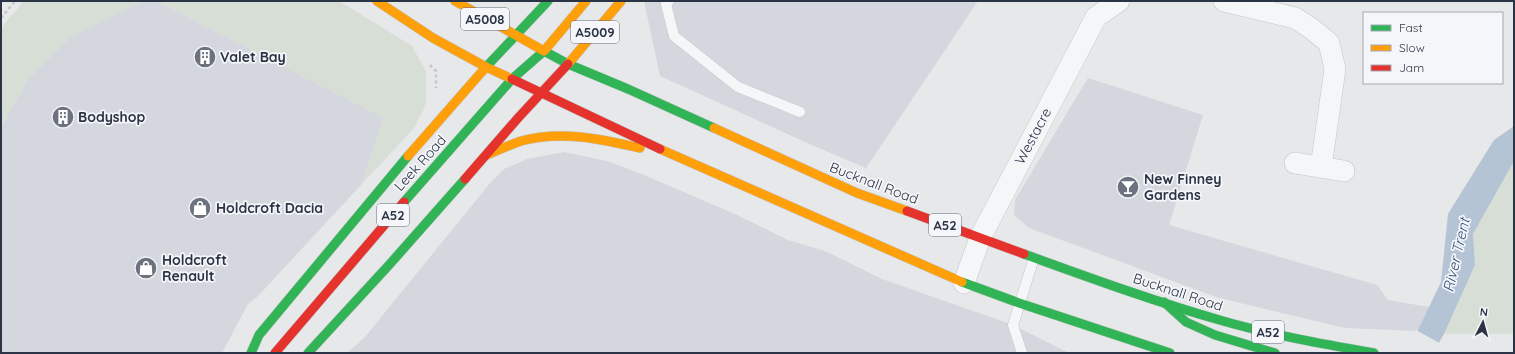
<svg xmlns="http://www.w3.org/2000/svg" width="1515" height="354" font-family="Quicksand,sans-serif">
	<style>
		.built { fill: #d4d7dd }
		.green { fill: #d6ded6 }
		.water { fill: #b4c4d5 }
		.pier { fill: #e6e8ea }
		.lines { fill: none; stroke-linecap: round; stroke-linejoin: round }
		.lane-casing { stroke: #c4c6c8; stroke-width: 11 }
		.street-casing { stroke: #c4c6c8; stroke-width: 22 }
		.fast-casing { stroke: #c2c5c8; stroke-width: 10 }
		.slow-casing { stroke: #c2c5c8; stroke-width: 10 }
		.jam-casing { stroke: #c2c5c8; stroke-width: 10 }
		.path { stroke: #c5c6ca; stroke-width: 2.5; stroke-dasharray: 3 3; stroke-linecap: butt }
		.lane { stroke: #f5f6f7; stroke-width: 10 }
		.street { stroke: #f5f6f7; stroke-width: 21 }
		.fast { stroke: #30b455; stroke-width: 9 }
		.slow { stroke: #ff9f0a; stroke-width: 9 }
		.jam { stroke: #e5322d; stroke-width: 9 }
		.labels { text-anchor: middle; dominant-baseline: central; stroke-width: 3.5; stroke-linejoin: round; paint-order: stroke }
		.shield { fill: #f4f6f9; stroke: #676e7b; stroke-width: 1 }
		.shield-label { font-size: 13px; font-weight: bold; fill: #2b3445 }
		.poi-label { font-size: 14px; font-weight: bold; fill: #2b3445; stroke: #f4f6f9; text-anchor: start }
		.street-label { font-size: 14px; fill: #2b3445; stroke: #f4f6f9 }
		.water-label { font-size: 15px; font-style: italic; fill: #34527a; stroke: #f4f6f9 }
	</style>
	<rect width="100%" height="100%" fill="#e6e8ea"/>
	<!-- built -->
	<g class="built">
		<path d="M143 1H156L384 118 361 185 258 296 248 304 222 353H1V128L28 79 71 36Z"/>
		<path d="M644 1H978L866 168 805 142 660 76Z"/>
		<path d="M1088 78 1203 115 1169 225 1377 285 1388 300 1429 307 1418 331 1345 328 1219 298 1029 228 1014 215 1015 200Z"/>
		<path d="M564 152 607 161 644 175 737 215 788 240 825 251 882 279 1013 325 1069 353H347L365 337 491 182 504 169 527 159Z"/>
	</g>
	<!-- green -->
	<g class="green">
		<path d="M24 1H143L71 36 28 79 1 128V28Z"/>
		<path d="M156 1H339L412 46 426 72V103L415 127 361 185 384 118Z"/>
		<path d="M1514 161V334H1444L1475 265 1473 234Z"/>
	</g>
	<!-- water -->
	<path class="water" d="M1514 126V161L1473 234 1475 265 1444 334 1433 353H1405L1418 330 1441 282 1448 214 1494 140Z"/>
	<!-- pier -->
	<path class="pier" d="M1416 330 1441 344 1436 353H1403Z"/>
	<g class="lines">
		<!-- lane casing -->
		<g class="lane-casing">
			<g id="lane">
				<path d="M669 1 666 4 674 36 738 87 800 112"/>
				<path d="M1022 353 1013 325 1034 258"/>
			</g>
		</g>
		<!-- street casing -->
		<g class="street-casing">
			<g id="street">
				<path d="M1224 1 1295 18 1312 29 1329 43 1335 69 1321 167"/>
				<path d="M1295 163 1344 171"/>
				<path d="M964 283 980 238 1096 17 1119 1"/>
			</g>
		</g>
		<!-- fast casing -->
		<g class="fast-casing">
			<g id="fast">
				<path d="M486 67 548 1"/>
				<path d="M404 202 512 79 544 51 568 64 628 89 714 128"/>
				<path d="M1024 254C1090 278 1156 302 1223 321 1272 335 1323 344 1374 353"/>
				<path d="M962 282 1019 303 1170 353"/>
				<path d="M1164 302 1186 322 1215 335 1275 353"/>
				<path d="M251 353 259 335 408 156"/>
				<path d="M308 353 389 265 465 179"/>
			</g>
		</g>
		<!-- slow casing -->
		<g class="slow-casing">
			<g id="slow">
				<path d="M377 1 433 38 486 67 512 79"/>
				<path d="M455 1 544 51 586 1"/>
				<path d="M568 64 621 1"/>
				<path d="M714 128 857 193 907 211"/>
				<path d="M660 149 962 282"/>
				<path d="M487 155C498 150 510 145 521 141 561 130 601 139 640 148"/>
				<path d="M408 156 486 67"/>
			</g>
		</g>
		<!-- jam casing -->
		<g class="jam-casing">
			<g id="jam">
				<path d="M512 79 660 149"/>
				<path d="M465 179 518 118 568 64"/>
				<path d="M907 211 1024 254"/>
				<path d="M275 353 404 202"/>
			</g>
		</g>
		<!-- path -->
		<g class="path">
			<path d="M1 18 15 1"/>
			<path d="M430 65 436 71V88"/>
		</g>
		<!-- lane -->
		<use href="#lane" class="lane"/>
		<!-- street -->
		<use href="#street" class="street"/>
		<!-- fast -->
		<use href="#fast" class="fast"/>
		<!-- slow -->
		<use href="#slow" class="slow"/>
		<!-- jam -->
		<use href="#jam" class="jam"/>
	</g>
	<!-- icons -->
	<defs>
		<g id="building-disc" transform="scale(1.15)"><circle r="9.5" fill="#6c737f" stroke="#f4f6f9"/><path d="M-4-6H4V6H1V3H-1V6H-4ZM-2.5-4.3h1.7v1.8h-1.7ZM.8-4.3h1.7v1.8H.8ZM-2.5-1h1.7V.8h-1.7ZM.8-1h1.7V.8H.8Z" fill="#fff"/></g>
		<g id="bar-disc" transform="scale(1.15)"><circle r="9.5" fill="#6c737f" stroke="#f4f6f9"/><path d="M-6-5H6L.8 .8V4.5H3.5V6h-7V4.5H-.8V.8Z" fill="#fff"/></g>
		<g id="shop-disc" transform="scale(1.15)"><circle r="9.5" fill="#6c737f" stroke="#f4f6f9"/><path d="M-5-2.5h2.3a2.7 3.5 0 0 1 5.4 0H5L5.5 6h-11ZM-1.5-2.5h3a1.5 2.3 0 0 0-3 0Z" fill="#fff"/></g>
	</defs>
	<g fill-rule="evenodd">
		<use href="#building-disc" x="205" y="57"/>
		<use href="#building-disc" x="63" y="117"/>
		<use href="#bar-disc" x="1128" y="187"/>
		<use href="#shop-disc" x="200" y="208"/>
		<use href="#shop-disc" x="146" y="268"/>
	</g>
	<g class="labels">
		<!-- shield labels -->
		<g class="shield">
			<rect x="461" y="8" width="48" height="22" rx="3"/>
			<rect x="571" y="21" width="48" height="22" rx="3"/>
			<rect x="377" y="204" width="32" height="22" rx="3"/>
			<rect x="929" y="214" width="32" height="22" rx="3"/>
			<rect x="1252" y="321" width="32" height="22" rx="3"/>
		</g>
		<g class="shield-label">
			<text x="485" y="19">A5008</text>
			<text x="595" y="32">A5009</text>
			<text x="393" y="215">A52</text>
			<text x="945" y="225">A52</text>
			<text x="1268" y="332">A52</text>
		</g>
		<!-- poi labels -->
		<g class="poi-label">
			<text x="220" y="57">Valet Bay</text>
			<text x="78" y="117">Bodyshop</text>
			<text x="1144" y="179">New Finney<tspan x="1144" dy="16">Gardens</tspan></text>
			<text x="216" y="208">Holdcroft Dacia</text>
			<text x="162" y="260">Holdcroft<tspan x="162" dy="16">Renault</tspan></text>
		</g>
		<!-- street labels -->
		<g class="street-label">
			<text transform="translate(1033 136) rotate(-62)">Westacre</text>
			<text transform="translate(420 163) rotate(-48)">Leek Road</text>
			<text transform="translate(874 183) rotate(21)">Bucknall Road</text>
			<text transform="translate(1178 292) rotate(18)">Bucknall Road</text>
		</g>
		<!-- water labels -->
		<g class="water-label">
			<text transform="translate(1456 255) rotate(-77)">River Trent</text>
		</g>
	</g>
	<!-- border -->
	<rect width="1515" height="354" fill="none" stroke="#2b3445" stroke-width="4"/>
	<!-- legend -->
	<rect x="1363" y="12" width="140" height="72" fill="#f4f6f9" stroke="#a4a8b1"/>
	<rect x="1371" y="25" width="20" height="6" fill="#30b455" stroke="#a4a8b1"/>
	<text x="1399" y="32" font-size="12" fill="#2b3445">Fast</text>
	<rect x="1371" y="45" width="20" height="6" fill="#ff9f0a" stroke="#a4a8b1"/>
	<text x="1399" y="52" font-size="12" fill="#2b3445">Slow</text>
	<rect x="1371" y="65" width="20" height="6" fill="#e5322d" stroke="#a4a8b1"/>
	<text x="1399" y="72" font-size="12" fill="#2b3445">Jam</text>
	<!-- north arrow -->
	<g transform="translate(1483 322) rotate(6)" stroke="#f4f6f9" stroke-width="3" paint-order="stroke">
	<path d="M0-3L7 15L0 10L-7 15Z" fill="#2b3445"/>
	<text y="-6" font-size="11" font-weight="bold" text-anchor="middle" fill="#2b3445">N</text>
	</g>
</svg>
